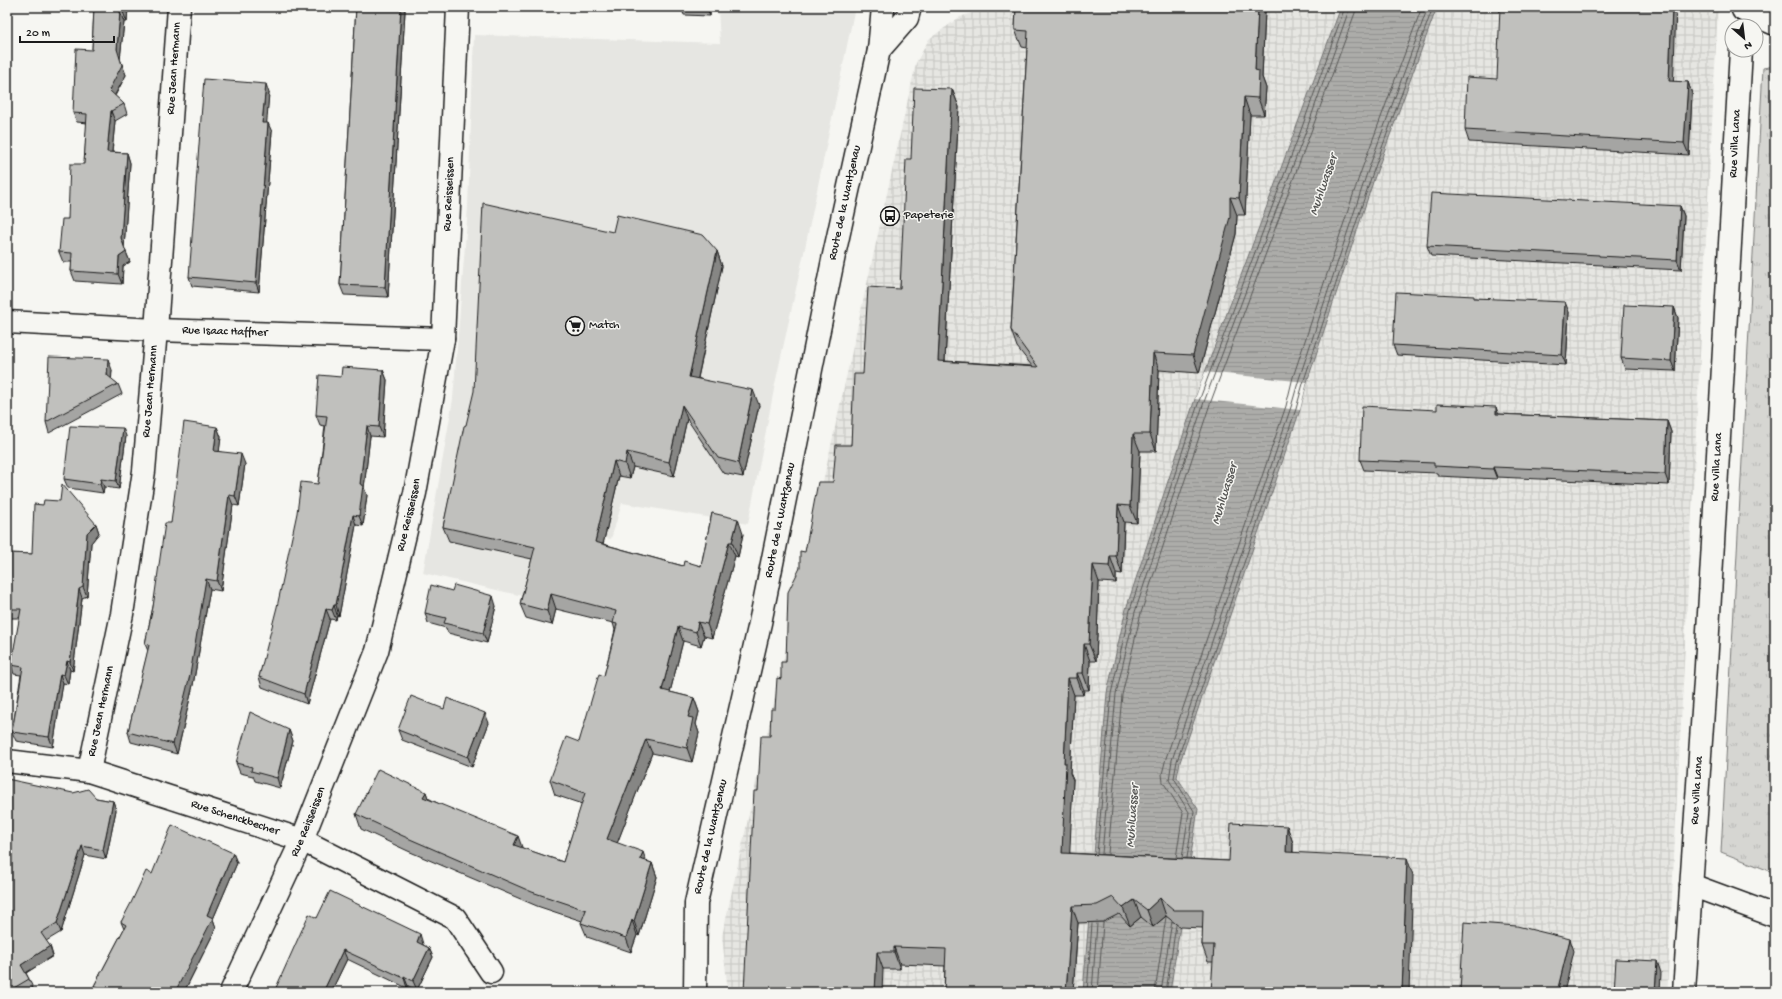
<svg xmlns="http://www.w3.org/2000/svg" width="1782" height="999" font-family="'Gochi Hand',sans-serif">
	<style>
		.built { fill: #e6e6e2 }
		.industrial { fill: url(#industrial-grid) }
		.grass { fill: url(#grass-tufts); stroke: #797977 }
		.water { fill: url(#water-rules); stroke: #727271 }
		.pier { fill: #f6f6f2 }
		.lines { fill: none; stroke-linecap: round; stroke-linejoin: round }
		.shore { stroke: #565654; stroke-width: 1 }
		.minor-casing { stroke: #1c1c1c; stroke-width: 25 }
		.major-casing { stroke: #1c1c1c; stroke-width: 25 }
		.minor { stroke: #f6f6f2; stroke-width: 22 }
		.major { stroke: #f6f6f2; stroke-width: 22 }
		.wall { fill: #a5a5a3; stroke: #1c1c1c }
		.shaded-wall { fill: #868684; stroke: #1c1c1c }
		.building { fill: #c0c0bd; stroke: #1c1c1c }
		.labels { text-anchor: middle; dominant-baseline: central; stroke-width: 3; stroke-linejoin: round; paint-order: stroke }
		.street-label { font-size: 12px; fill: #1c1c1c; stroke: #f6f6f2 }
		.poi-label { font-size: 12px; fill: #1c1c1c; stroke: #f6f6f2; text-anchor: start }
		.water-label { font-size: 13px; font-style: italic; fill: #565654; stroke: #f6f6f2 }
	</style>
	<defs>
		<pattern id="industrial-grid" width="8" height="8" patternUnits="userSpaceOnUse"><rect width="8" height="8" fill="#e6e6e2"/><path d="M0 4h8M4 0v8" fill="none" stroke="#c5c5c1"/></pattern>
		<pattern id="grass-tufts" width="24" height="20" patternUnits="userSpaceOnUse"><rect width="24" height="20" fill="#d6d6d2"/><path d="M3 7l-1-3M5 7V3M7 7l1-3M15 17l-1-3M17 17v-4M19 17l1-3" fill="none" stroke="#b7b7b4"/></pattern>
		<pattern id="water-rules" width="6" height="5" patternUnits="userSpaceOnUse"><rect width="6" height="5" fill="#acaca9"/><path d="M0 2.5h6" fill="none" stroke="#939391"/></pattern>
	</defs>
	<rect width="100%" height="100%" fill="#f6f6f2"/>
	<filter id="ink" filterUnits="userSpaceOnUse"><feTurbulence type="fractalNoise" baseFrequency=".025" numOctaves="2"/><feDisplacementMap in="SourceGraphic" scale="8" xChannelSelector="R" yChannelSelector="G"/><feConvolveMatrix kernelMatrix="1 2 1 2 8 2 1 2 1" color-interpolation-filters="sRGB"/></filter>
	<g filter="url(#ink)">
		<!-- built -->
		<path class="built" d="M718 7H855L805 248 775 384 748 524 622 503 611 539 582 533 562 605 423 573 453 399 468 207 474 35 720 43Z"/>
		<!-- industrial -->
		<path class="industrial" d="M988 7H1718L1667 992H728L722 936 916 63 929 39 960 17Z"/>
		<!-- grass -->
		<path class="grass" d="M1775 66V873L1721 852 1763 68Z"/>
		<!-- water -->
		<path class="water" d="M1341 7H1437L1374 179 1307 382 1300 410 1180 762 1177 777 1198 809 1170 992H1083L1107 693 1126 609 1195 399Z"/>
		<!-- pier -->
		<path class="pier" d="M1205 372 1307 382 1300 410 1195 399Z"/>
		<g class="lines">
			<!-- shore -->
			<g class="shore">
				<path d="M1097 854 1111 694 1130 610 1199 401 1301 130 1345 7"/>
				<path d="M1102 854 1116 694 1135 612 1204 402 1306 131 1350 7"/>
				<path d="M1108 854 1122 695 1141 613 1210 404 1355 13 1356 7"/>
				<path d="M1176 858 1183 813 1163 782 1162 774 1166 758 1286 406 1293 377 1360 174 1422 7"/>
				<path d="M1182 858 1189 812 1169 780 1172 760 1291 407 1299 379 1366 176 1428 7"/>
				<path d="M1187 858 1194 811 1174 778 1177 761 1296 409 1304 380 1371 178 1433 7"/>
				<path d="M1087 992 1092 924"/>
				<path d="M1092 992 1097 924"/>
				<path d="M1098 992 1103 923"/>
				<path d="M1155 992 1166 917"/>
				<path d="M1161 992 1172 921"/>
				<path d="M1166 992 1176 925"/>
			</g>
			<!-- minor casing -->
			<g class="minor-casing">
				<g id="minor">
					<path d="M1743 10 1775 24"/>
					<path id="s1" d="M7 322 156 330 443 339"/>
					<path id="s2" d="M7 761 89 771 302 840 455 918 491 972"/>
					<path id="s3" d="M89 771 122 614 144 471 156 330 179 7"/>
					<path d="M1691 885 1775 916"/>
					<path id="s4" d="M231 992 302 840 377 651 415 493 443 339 458 7"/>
					<path id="s5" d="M1684 992 1706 666 1741 50"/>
				</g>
			</g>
			<!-- major casing -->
			<g class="major-casing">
				<g id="major">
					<path d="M879 50 907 18 910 7"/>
					<path id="s6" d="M695 992 696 903 760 623 834 255 879 50 883 7"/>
				</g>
			</g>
			<!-- minor -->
			<use href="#minor" class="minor"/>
			<!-- major -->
			<use href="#major" class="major"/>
		</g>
		<!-- wall -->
		<g class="wall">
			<path d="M65 7H128L127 22H124L120 59 126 75 115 96 124 104 127 114 115 121 112 152 127 153 130 163 124 247 130 262 123 266 122 284 75 281 71 271 72 262H63L59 252 68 219 84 164 87 123 77 122 73 113 92 50 94 9Z"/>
			<path d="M356 7H404L405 11 388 297 344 295 340 285Z"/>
			<path d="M501 7H539V10L501 8Z"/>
			<path d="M710 7V16L684 15 682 10Z"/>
			<path d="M1016 7H1263L1265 11 1262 77 1266 88 1264 115H1250L1245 215H1237L1236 234 1199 373 1159 370 1156 451H1140L1137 523 1124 522 1122 574 1116 573V583L1099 582 1096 661H1090L1089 690H1084L1083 695H1074L1070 773 1073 780 1069 853 1229 861 1287 826 1293 843V853L1413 875 1213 962H1208L1202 945 1203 928 1180 927 1166 916 1153 927 1141 917 1130 926 1119 914 1103 922 1078 923 1073 992H944L945 966 900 964V969H883L758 791 770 736 781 679 786 662 800 568 833 482 851 445 863 374 900 289 911 159 952 89 959 107 945 361 1032 366 1017 347 1011 330 1027 48 1022 47 1015 30Z"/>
			<path d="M1497 79 1688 82 1692 94 1689 155 1469 142 1465 130Z"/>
			<path d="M269 93 266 123 272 132 259 292 192 286 189 277Z"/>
			<path d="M1680 206 1684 216 1681 270 1603 266 1602 265 1431 256 1427 246Z"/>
			<path d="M613 232 717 251 722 266 698 378 759 405 743 477 723 473 687 419 674 476 633 467 630 478 619 476 603 544 683 566H701L712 513 743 534 738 557 735 556 712 638 704 636 701 646 683 641 670 692 694 698 699 712 696 724 699 733 692 762 652 753 617 843 646 861 652 863 657 877 639 936 637 935 631 952 587 937 581 923 582 921 537 906 408 851 361 829 356 814 426 792 428 798 522 848 563 862 582 804 555 795 550 780 579 742 604 676 615 630 613 623 556 609 552 625 526 618 520 604 532 559 449 541 443 527 466 425Z"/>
			<path d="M1475 298 1569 312 1566 365 1397 355 1393 345Z"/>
			<path d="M1674 307 1678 318 1675 371 1625 369 1621 358Z"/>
			<path d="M112 370 111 379 118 384 122 394 49 433 46 422Z"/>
			<path d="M383 370 387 380 383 437 370 436 364 488 367 495 363 526 356 525 339 616 337 615 336 620 330 619 307 704 262 687 259 677 318 484 325 426 320 425 316 415 341 377Z"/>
			<path d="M1499 414 1667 421 1671 432 1669 485 1497 477V479L1438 476 1437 473 1364 470 1360 460Z"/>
			<path d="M217 427 221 437 219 451 245 464 239 506 233 505 221 591 210 589 193 685 177 754 131 742 128 732 148 651 145 644 171 523Z"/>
			<path d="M126 436 119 489 104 487 103 493 68 488 64 479Z"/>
			<path d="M96 524 99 533 91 543 87 596 82 598 73 671 70 670 68 684 63 683 53 747 16 741 12 732 21 675 14 674 11 665 20 618H7V553L32 554Z"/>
			<path d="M496 606 487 643 448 633 446 628 428 623 425 613Z"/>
			<path d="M444 709 489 723 472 767 402 740 398 730Z"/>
			<path d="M289 730 293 741 280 788 255 781 253 776 240 773 236 763Z"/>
			<path d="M96 798 113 801 116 810 106 859 85 855 61 932 46 941 50 946 53 956 26 973 29 979 33 988 26 992H7Z"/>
			<path d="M233 853 237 863 213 919 216 928 184 992H96L94 986 124 929 121 922 152 874Z"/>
			<path d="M317 918 423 944V945L429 948 433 957 417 990 408 986 407 988 347 959 331 992H272L275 990Z"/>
		</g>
		<!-- shaded-wall -->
		<g class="shaded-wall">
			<path d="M124 7H128L127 22 123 12Z"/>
			<path d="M401 7H404L405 11 388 297 385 287Z"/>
			<path d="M708 7H710V16L708 11Z"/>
			<path d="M1258 7H1263L1265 11 1262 77 1266 88 1264 115 1258 98 1255 70Z"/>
			<path d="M1672 7H1676L1673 94 1669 81Z"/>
			<path d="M120 12 124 22 120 59 126 75 112 100 109 90 117 49Z"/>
			<path d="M1688 82 1692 94 1689 155 1684 143Z"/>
			<path d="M266 84 269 93 266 132 262 123Z"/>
			<path d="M952 89 959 107 944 378 938 361Z"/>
			<path d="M1244 97 1250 115 1245 215 1239 198Z"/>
			<path d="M111 111 115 121 111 162 107 152Z"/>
			<path d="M268 123 272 132 259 292 256 283Z"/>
			<path d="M127 153 130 163 124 248 121 238Z"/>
			<path d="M1230 197 1237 215 1236 234 1199 373 1193 355Z"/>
			<path d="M1680 206 1684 216 1681 270 1677 260Z"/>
			<path d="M717 251 722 266 695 391 689 377Z"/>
			<path d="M126 252 130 262 123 266 122 284 118 274 119 257Z"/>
			<path d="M1565 302 1569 312 1566 365 1562 355Z"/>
			<path d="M1674 307 1678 318 1675 371 1671 361Z"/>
			<path d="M1153 353 1159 370 1156 451 1150 434Z"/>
			<path d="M108 359 112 370 111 386 107 375Z"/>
			<path d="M383 370 387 380 383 437 379 427Z"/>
			<path d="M753 390 759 405 743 477 738 463Z"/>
			<path d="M682 405 687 419 674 476 669 462Z"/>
			<path d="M1496 407 1500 418 1496 414Z"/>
			<path d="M1667 421 1671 432 1669 485 1665 474Z"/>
			<path d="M367 426 370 436 364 488 367 495 363 526 359 516 360 484Z"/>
			<path d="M217 427 221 437 218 461 214 451Z"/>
			<path d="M123 428 126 436 119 489 116 481Z"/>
			<path d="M1133 434 1140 451 1137 523 1130 506Z"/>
			<path d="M627 452 633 467 630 478 625 464Z"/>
			<path d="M241 454 245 464 239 506 235 496Z"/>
			<path d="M614 461 619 476 600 557 595 542Z"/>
			<path d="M1493 467 1497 477V479L1493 469Z"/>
			<path d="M101 479 104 487 103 493 100 484Z"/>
			<path d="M229 495 233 505 221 591 217 581Z"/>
			<path d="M1118 505 1124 522 1122 574 1116 556Z"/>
			<path d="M353 515 356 525 339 616 336 605Z"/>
			<path d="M738 519 743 534 738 557 732 542Z"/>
			<path d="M96 524 99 533 91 543 87 596 83 587 87 533Z"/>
			<path d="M729 542 735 556 712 638 707 624Z"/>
			<path d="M1110 556 1116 573V583L1109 566Z"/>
			<path d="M1093 565 1099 582 1096 661 1089 644Z"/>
			<path d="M206 579 210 589 193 685 177 754 173 744Z"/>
			<path d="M79 589 82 598 73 671 70 662Z"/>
			<path d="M551 594 556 609 552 625 547 611Z"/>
			<path d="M493 596 496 606 487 643 483 633Z"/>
			<path d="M334 605 337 615 336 620 332 610Z"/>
			<path d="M326 609 330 619 307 704 304 694Z"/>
			<path d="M698 622 704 636 701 646 696 632Z"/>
			<path d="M678 627 683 641 667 704 662 690Z"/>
			<path d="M1084 644 1090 661 1089 690 1083 673Z"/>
			<path d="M67 661 70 670 68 684 64 675Z"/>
			<path d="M1077 673 1084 690 1083 695 1077 678Z"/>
			<path d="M60 674 63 683 53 747 49 737Z"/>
			<path d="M1068 678 1074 695 1070 773 1073 780 1069 870 1062 853 1064 763Z"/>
			<path d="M694 698 699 712 696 724 699 733 692 762 687 748 688 717Z"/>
			<path d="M485 713 489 723 472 767 468 757Z"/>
			<path d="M289 730 293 741 280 788 277 778Z"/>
			<path d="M646 739 652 753 613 854 607 839Z"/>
			<path d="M426 792 431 807 423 797Z"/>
			<path d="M113 801 116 810 106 859 103 850Z"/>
			<path d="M1287 826 1293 843 1292 870 1286 852Z"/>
			<path d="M518 836 523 850 514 845Z"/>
			<path d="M82 846 85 855 61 932 57 923Z"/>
			<path d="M643 852 648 866 640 859Z"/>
			<path d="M233 853 237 863 213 919 216 928 184 992H175L207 915Z"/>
			<path d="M1407 858 1413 875 1409 992H1402Z"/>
			<path d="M652 863 657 877 639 936 634 921Z"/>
			<path d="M1160 898 1166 916 1153 927 1147 910Z"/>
			<path d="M1134 900 1141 917 1130 926 1123 908Z"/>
			<path d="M1072 906 1078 923 1073 992H1066Z"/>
			<path d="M632 920 637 935 631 952 626 938Z"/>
			<path d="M420 934 423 944 420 951 417 942Z"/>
			<path d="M1570 939 1574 951 1564 992H1557Z"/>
			<path d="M50 946 53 956 24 974 21 965Z"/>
			<path d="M894 947 900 964V969L894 952Z"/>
			<path d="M429 948 433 957 417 990 413 981Z"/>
			<path d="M343 950 347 959 331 992H323Z"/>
			<path d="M877 952 883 969 882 992H875Z"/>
			<path d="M1657 961 1661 973 1660 992H1655Z"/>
			<path d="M404 976 408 986 407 988 404 978Z"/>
		</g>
		<!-- building -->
		<g class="building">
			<path d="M94 7H124L123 12H120L117 49 122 65 109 90 124 104 111 111 107 152 127 153 121 238 126 252 119 257 118 274 71 271 72 253 59 252 62 219H68L70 164H84L87 114 73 113 76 49 92 50Z"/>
			<path d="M356 7H401L385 287 340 285Z"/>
			<path d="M682 7H708V11L682 10Z"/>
			<path d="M1016 7H1258L1255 70 1259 71 1258 98 1244 97 1239 198 1230 197V217L1193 355 1153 353 1150 434H1133L1130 506 1118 505 1116 556H1110L1109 566 1093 565 1089 644H1084L1083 673H1077V678H1068L1064 763H1066L1062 853 1229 861 1231 823 1287 826 1286 852 1407 858 1402 992H1211L1214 945H1202L1203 910H1174L1160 898 1147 910 1134 900 1123 908 1113 897 1097 905 1072 906 1066 992H944L946 949 894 947V952H877L875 992H744L754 791H758L761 736H770L771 709H775L777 678 781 679V662H786L788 592 800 568V551L805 552 818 482H833L836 445H851L854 374H863L868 287 900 289 906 159H911L914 88 952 89 938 361 1038 367 1011 330 1028 31 1015 30Z"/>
			<path d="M1500 7H1672L1669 81 1688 82 1684 143 1465 130 1467 77 1497 79Z"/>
			<path d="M204 79 266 84 262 123H268L256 283 189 277Z"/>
			<path d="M1431 193 1680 206 1677 260 1599 256V255L1427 246Z"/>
			<path d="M483 203 613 232 617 215 703 235 717 251 689 377 753 390 738 463 718 458 682 405 669 462 627 452 625 464 614 461 595 542 683 566 684 561 701 566 712 513 738 519 732 542H729L707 624 698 622 696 632 678 627 662 690 694 698 688 717 693 718 687 748 646 739 607 839 643 852 640 859 652 863 634 921 632 920 626 938 581 923 586 910 532 892 403 836 356 814 378 769 426 792 423 797 518 836 514 845 563 862 585 793 550 780 566 737 579 742 599 674 604 676 617 624 613 623 616 611 551 594 547 611 520 604 535 547 443 527 464 426 466 425 474 391Z"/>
			<path d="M1396 292 1474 296V298L1565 302 1562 355 1393 345Z"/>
			<path d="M1624 305 1674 307 1671 361 1621 358Z"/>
			<path d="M49 357 108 359 107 375 118 384 46 422Z"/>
			<path d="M342 367 383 370 379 427 367 426 360 484 363 485 359 516 353 515 336 605H334L332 610 326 609 304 694 259 677 277 607 297 513 301 482 318 484 327 416 316 415 319 375 341 377Z"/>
			<path d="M1437 404 1496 407V414L1667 421 1665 474 1493 467V469L1434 466V463L1360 460 1362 406 1437 410Z"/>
			<path d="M184 422 217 427 214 451 241 454 235 496 229 495 217 581 206 579 190 675 173 744 128 732 149 645 145 644 153 607 165 523H171Z"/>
			<path d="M70 426 123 428 116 481 101 479 100 484 64 479Z"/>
			<path d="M62 484 96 524 87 533 83 587 79 589 70 662 67 661 64 675 60 674 49 737 12 732 23 667 11 665 21 609H7V553L32 554 34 504 43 505 44 500 60 501Z"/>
			<path d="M431 585 452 591 454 585 493 596 483 633 444 623 446 618 425 613Z"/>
			<path d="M411 696 444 709 447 698 485 713 468 757 398 730Z"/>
			<path d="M250 712 289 730 277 778 251 771 252 767 236 763Z"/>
			<path d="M7 779 73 793 88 789 96 798 113 801 103 850 82 846 57 923 41 933 50 946 21 965 29 979 7 992Z"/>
			<path d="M172 825 233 853 207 915 213 918 175 992H106L94 986 126 925 121 922 131 903 146 871 152 874Z"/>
			<path d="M330 891 420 934 417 942 429 948 413 981 404 976V978L343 950 323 992H272L273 989 275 990 309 914 317 918Z"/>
			<path d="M1464 922 1517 926 1570 939 1557 992H1460Z"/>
			<path d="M1616 959 1657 961 1655 992H1614Z"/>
			<path d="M575 988 582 992H573Z"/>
		</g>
	</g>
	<!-- icons -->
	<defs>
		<g id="bus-ring" transform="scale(1)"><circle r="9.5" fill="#f6f6f2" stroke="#1c1c1c" stroke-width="1.5"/><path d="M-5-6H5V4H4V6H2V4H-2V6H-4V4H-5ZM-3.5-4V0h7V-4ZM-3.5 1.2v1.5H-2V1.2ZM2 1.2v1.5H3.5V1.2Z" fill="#1c1c1c"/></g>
		<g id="supermarket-ring" transform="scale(1)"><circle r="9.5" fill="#f6f6f2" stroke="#1c1c1c" stroke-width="1.5"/><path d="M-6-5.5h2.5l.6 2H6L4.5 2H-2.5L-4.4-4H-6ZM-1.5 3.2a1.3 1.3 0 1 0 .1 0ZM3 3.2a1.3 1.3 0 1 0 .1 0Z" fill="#1c1c1c"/></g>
	</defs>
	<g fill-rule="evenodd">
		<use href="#bus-ring" x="890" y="216"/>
		<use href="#supermarket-ring" x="575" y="326"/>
	</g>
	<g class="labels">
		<!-- street labels -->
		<g class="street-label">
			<text stroke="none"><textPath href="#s3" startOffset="709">Rue Jean Hermann</textPath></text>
			<text stroke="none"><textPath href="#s5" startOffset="850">Rue Villa Lana</textPath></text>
			<text stroke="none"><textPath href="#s4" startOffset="835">Rue Reisseissen</textPath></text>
			<text stroke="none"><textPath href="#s6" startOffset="805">Route de la Wantzenau</textPath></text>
			<text stroke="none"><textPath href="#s1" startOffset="218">Rue Isaac Haffner</textPath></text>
			<text stroke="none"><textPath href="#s3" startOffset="385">Rue Jean Hermann</textPath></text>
			<text stroke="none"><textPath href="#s5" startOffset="526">Rue Villa Lana</textPath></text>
			<text stroke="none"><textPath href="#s4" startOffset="511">Rue Reisseissen</textPath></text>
			<text stroke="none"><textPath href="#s6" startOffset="481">Route de la Wantzenau</textPath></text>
			<text stroke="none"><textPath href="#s3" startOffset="61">Rue Jean Hermann</textPath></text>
			<text stroke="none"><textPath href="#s5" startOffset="202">Rue Villa Lana</textPath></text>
			<text stroke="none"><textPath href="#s2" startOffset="236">Rue Schenckbecher</textPath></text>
			<text stroke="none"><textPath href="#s4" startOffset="187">Rue Reisseissen</textPath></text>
			<text stroke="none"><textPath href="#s6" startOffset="157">Route de la Wantzenau</textPath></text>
		</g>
		<!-- poi labels -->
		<g class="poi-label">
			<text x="904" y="216">Papeterie</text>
			<text x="589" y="326">Match</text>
		</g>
		<!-- water labels -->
		<g class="water-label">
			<text transform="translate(1324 185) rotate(-71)">Muhlwasser</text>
			<text transform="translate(1225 494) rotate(-73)">Muhlwasser</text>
			<text transform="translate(1133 816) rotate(-86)">Muhlwasser</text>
		</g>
	</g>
	<!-- margin -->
	<rect width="1782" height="999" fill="none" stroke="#f6f6f2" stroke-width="24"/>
	<rect x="12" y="12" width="1758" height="975" fill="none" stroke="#1c1c1c" stroke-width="1.5" filter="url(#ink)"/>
	<!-- north arrow -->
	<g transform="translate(1744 38) rotate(152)"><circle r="19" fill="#f6f6f2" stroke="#9f9f9c"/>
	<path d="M0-3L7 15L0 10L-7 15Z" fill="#1c1c1c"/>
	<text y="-6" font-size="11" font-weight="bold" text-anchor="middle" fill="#1c1c1c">N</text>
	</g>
	<!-- scale -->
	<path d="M20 36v6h94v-6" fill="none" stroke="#1c1c1c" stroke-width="2"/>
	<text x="26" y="36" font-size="12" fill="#1c1c1c" stroke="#f6f6f2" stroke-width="3" paint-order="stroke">20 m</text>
</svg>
